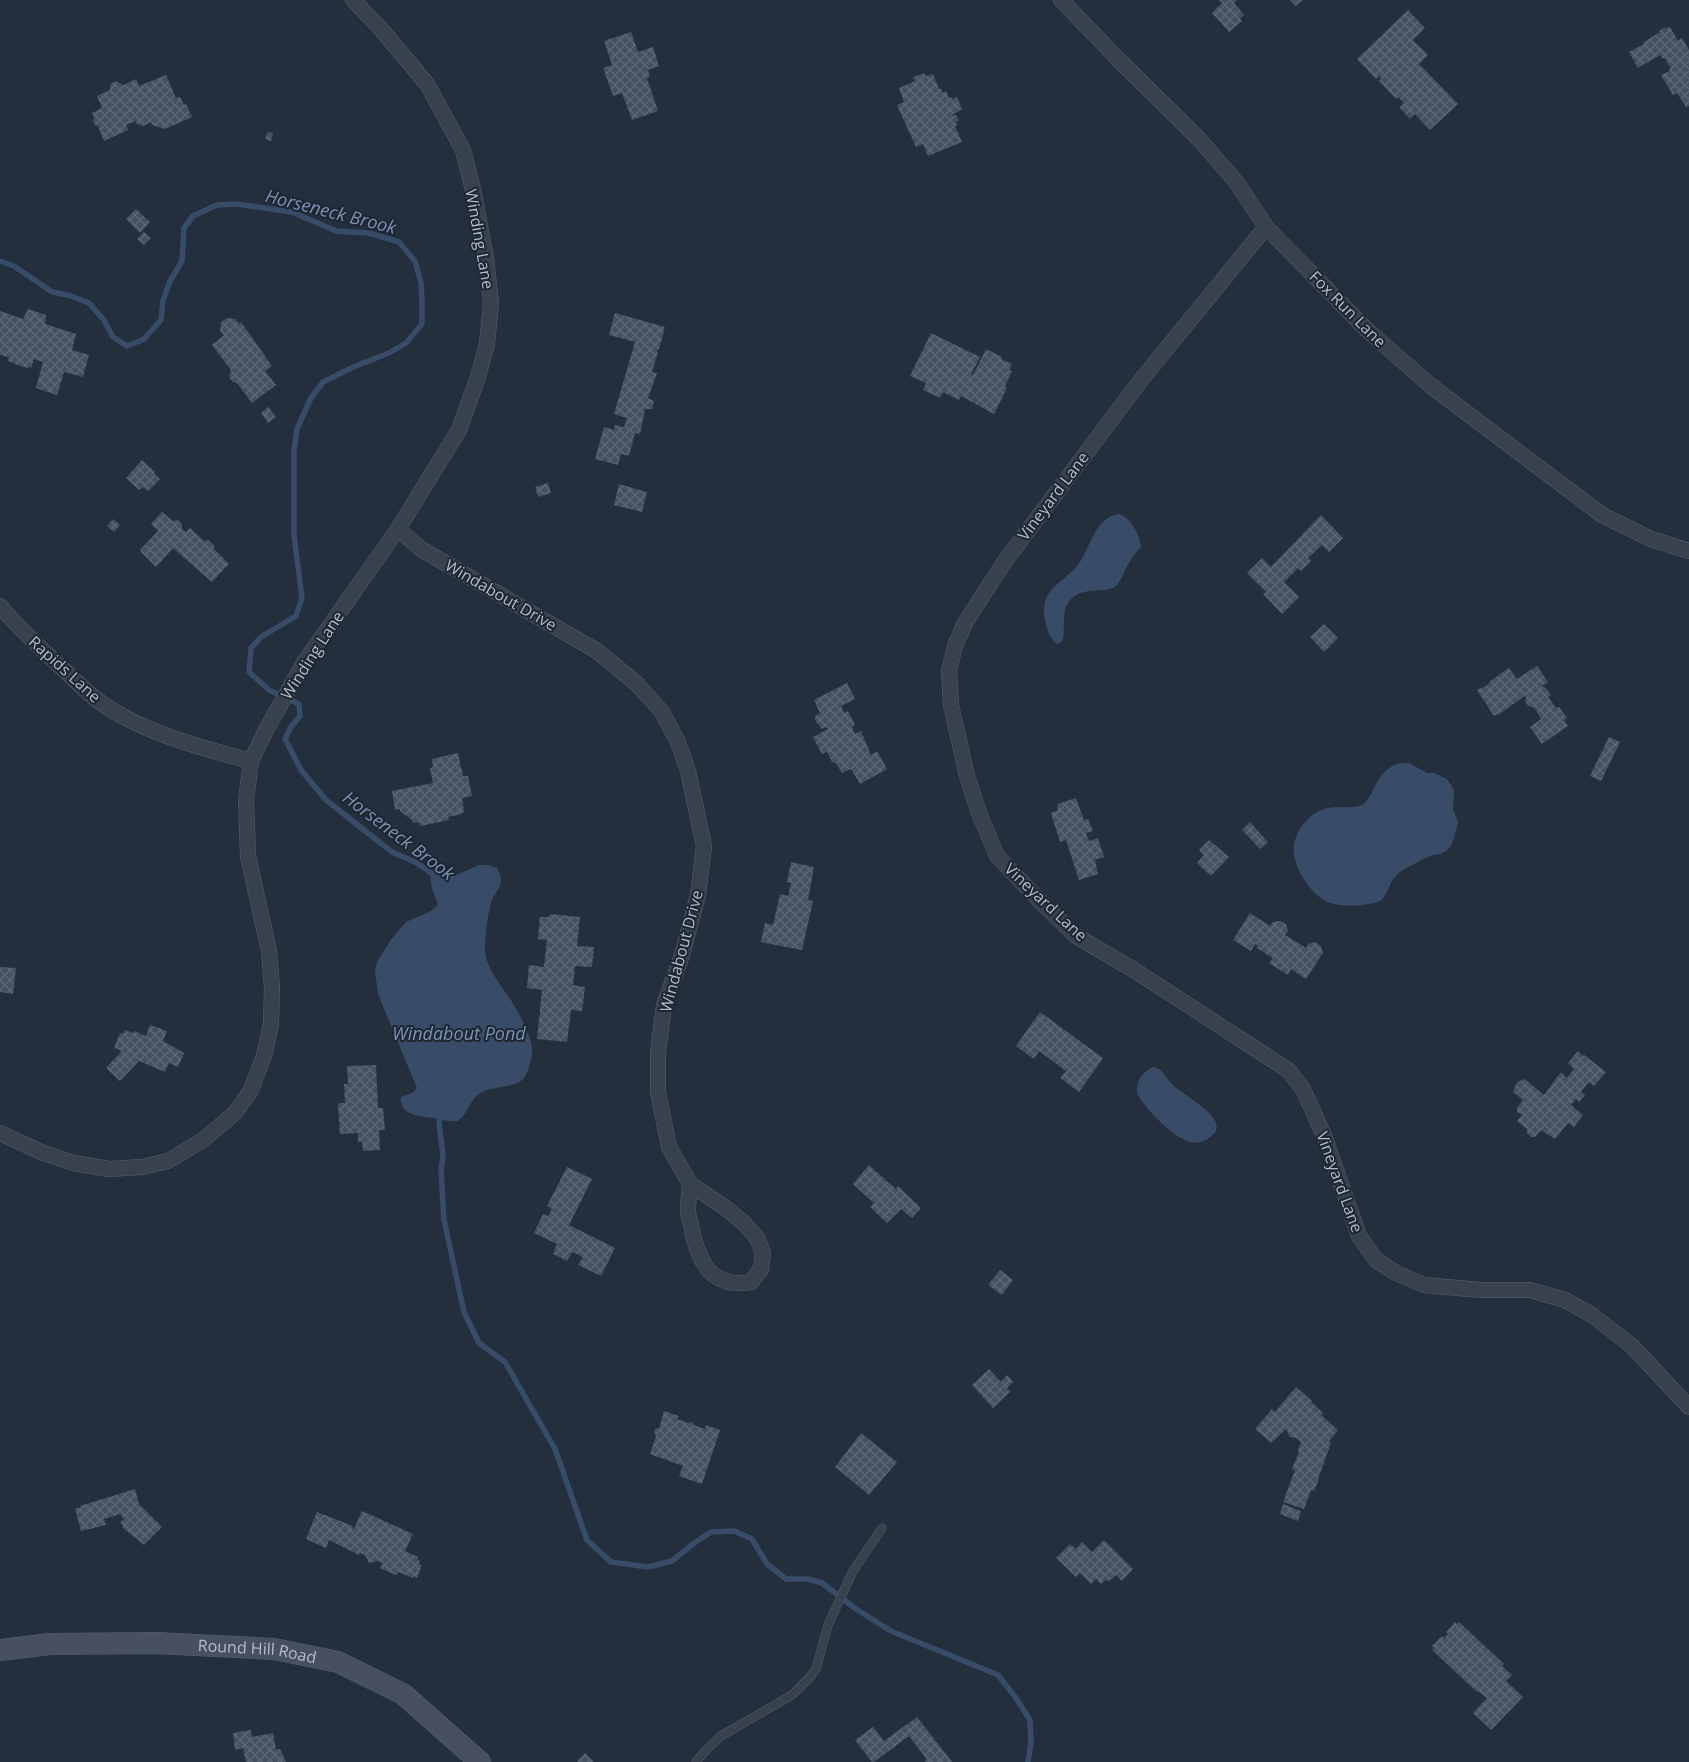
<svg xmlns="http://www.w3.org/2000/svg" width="1689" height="1762" font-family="'Open Sans',sans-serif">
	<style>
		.water { fill: #394c67 }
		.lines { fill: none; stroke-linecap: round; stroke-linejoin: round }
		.stream { stroke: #394c67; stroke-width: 5.5 }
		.building { fill: url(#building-cross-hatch) }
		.lane-casing { stroke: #565f6c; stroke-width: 9 }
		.street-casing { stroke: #565f6c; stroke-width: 16 }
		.secondary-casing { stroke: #565f6c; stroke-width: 22 }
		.lane { stroke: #38414e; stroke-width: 8 }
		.street { stroke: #38414e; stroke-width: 15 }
		.secondary { stroke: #465061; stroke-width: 21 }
		.labels { text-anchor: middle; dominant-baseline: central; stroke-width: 4; stroke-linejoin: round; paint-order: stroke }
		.street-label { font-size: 16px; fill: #b4bcc9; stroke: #1d2633 }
		.water-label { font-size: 18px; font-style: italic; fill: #7c92b1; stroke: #1d2633 }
	</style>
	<defs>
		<pattern id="building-cross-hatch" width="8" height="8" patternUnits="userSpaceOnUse" patternTransform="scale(1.25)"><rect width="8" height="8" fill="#455162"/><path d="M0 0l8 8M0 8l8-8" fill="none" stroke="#5d6877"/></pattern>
	</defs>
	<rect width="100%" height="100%" fill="#242f3e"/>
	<!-- water -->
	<g class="water">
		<path d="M1119 514C1131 518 1140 536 1141 547 1135 553 1131 559 1127 566 1124 572 1121 581 1116 586 1107 594 1086 586 1072 598 1059 610 1067 627 1062 642L1057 644C1050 638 1048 632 1046 624 1037 587 1062 587 1080 562 1091 545 1096 517 1119 514Z"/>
		<path d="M1409 763 1427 773H1434L1447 779 1454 790 1453 810 1458 822C1456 830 1454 841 1450 847 1446 854 1436 854 1430 856 1420 860 1411 866 1403 870 1387 879 1389 898 1378 902 1364 906 1339 908 1326 901 1309 893 1291 863 1294 845 1296 832 1304 821 1314 814 1332 802 1345 811 1362 805 1372 801 1375 774 1394 765 1398 763 1405 763 1409 763Z"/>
		<path d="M479 865H488L497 868C507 886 496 888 491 903 488 912 485 939 485 949 485 966 499 982 508 996 516 1007 531 1035 532 1048 533 1053 531 1059 530 1063 528 1069 527 1076 522 1080 514 1088 490 1086 479 1094 469 1101 468 1114 458 1121 450 1122 442 1120 434 1118 421 1117 398 1115 401 1097L414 1092 417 1088 378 994 375 971 377 962 390 941 406 922 431 911 438 905C436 896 429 885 431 877 447 865 443 877 456 875 463 873 471 868 479 865Z"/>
		<path d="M1153 1067C1164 1068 1167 1081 1175 1087 1185 1096 1235 1122 1210 1137 1207 1139 1203 1142 1199 1142 1193 1144 1187 1141 1181 1138 1171 1134 1138 1102 1137 1091 1136 1080 1143 1072 1153 1067Z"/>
	</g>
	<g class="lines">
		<!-- stream -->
		<g class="stream">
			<path d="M0 261 14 266 52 292 68 295 89 303 104 320 113 337 127 346 144 339 161 320 163 301 169 283 182 261 184 228 193 216 217 205 236 204 292 212 336 231 369 233 399 242 415 261 421 283 422 304V324L406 343 389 353 353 367 323 382 311 398 297 429 294 451V535L302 598 296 616 261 637 251 648 249 672 269 690 299 704 300 716 291 727 285 739 301 770 326 800 392 852 417 863 438 878"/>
			<path d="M440 1112 439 1123 443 1155 441 1170 444 1220 464 1312 479 1343 505 1362 555 1449 587 1540 611 1562 648 1567 672 1561 693 1544 711 1532 734 1531 752 1539 767 1564 786 1579H808L822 1583 856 1609 891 1631 998 1675 1016 1698 1030 1720 1031 1742 1028 1762"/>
		</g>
	</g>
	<!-- building -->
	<g class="building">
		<path d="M1219 0H1237L1234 3 1244 15 1240 19 1242 21 1229 32 1212 13 1222 3Z"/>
		<path d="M1290 0H1303L1296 6Z"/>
		<path d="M1408 10 1425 28 1413 40 1428 55 1419 64 1458 104 1430 130 1415 114 1410 119 1399 107 1404 103 1398 97 1396 99 1379 81 1381 79 1379 76 1376 79 1357 59Z"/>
		<path d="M1665 27V29L1670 27 1678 41 1682 38 1689 50V106L1686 107 1677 93 1673 95 1661 75 1670 71 1669 69 1671 68 1665 59 1662 58 1660 55 1638 68 1629 52 1644 44V42L1660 32 1659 31Z"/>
		<path d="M631 32 638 52 653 47 659 66 648 70 650 76 647 78 658 111 632 120 622 93 613 96 603 68 612 65 604 41Z"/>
		<path d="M924 73 926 76 933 74 939 89H941L942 93 946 91 949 98 951 97 952 99 957 97 962 109 952 115 953 116 956 115 959 121 956 122 957 125 955 126 962 142 928 156 923 144 916 147 897 105 904 102 899 88 915 81 913 77Z"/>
		<path d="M166 75 176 98 180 97 184 105 186 104 192 117 165 129 152 125 151 122 143 126 137 124 136 121 126 125 128 130 104 141 98 126 95 125 93 121 94 117 92 113 102 108 97 96 110 90V85L115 81 124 85 136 79 139 86Z"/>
		<path d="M268 132 273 133 271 141 265 139Z"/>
		<path d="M136 209 150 222 140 233 126 219Z"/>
		<path d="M144 232 151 238 144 245 137 239Z"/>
		<path d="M28 309 46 315 45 324 76 334 72 350 89 355 83 377 64 372 57 395 36 388 43 362 34 359 31 368 28 366V368L14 364 15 363 8 361 9 357 0 355V311L23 319Z"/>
		<path d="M615 313 665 327 659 349 656 351 658 352 652 372 657 373 648 398 654 401 652 409H645L640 434 635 433 629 456 621 454 618 465 595 459 604 427 614 430 615 425 624 427 627 418 614 414 635 342 609 335Z"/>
		<path d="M227 318 235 319 239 324 241 322 272 366 265 371 276 385 252 403 237 383 233 382 229 377 231 370 212 345 224 335 220 331 221 322Z"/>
		<path d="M931 333 980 357 971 374 973 375 986 349 1002 357 1001 359 1012 364 1009 370 1012 371 1005 386 1007 388 994 414 961 396 959 400 943 392 940 398 923 390 926 383 910 376Z"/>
		<path d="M268 407 276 417 268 423 261 413Z"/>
		<path d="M142 460 155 472 154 474 160 479 148 491 143 487 139 490 126 478Z"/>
		<path d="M548 483 551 493 538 497 535 487Z"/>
		<path d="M619 484 647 492 642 512 614 505Z"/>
		<path d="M162 512 173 521 178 520 182 524V529L186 532 190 528 204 541 208 540 214 545V549L229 564 212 582 173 548 156 567 141 552 140 550 158 531 151 524Z"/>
		<path d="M1321 515 1343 538 1329 552 1322 545 1308 558 1311 561 1301 571 1298 568 1284 582 1299 597 1282 614 1263 594 1266 592 1247 573 1262 558 1271 567Z"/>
		<path d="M113 519 120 525 114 532 107 526Z"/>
		<path d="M1324 624 1338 638 1324 652 1310 637Z"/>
		<path d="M1537 666 1548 682 1542 686 1544 688 1545 687 1551 695 1548 697 1556 708 1559 707 1567 718 1564 720 1568 726 1542 744 1530 727 1541 719 1536 710 1533 707 1528 706 1525 701 1526 695 1498 715 1497 714 1494 716 1477 690 1481 688V689L1490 683 1489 682 1509 668 1517 679Z"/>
		<path d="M847 683 855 699 841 706 844 713 848 711 855 725 852 727 855 734 861 731 871 755 877 751 887 769 860 784 851 769 842 773 836 763 832 762 827 752 822 754 813 737 828 729 826 727 822 729 815 720V716L820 713 814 700Z"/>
		<path d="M1609 737 1620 742 1601 781 1590 776Z"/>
		<path d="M458 753 463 776H468L472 796 462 798 464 812 462 813V814L448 817 449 820 420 826 419 822 413 823 412 820 400 811V809L395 810 392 791 433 783 430 768 433 767 432 759Z"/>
		<path d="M1076 798 1084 820 1088 819 1093 831 1086 833 1089 841 1098 838 1104 857 1095 860 1098 874 1079 880 1066 840 1060 842 1051 813 1058 810 1057 804Z"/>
		<path d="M1250 822 1268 842 1260 849 1242 830Z"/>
		<path d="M1209 840 1229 857 1211 876 1197 863 1204 855 1199 850Z"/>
		<path d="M791 862 814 867 808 900 813 901 802 950 761 942 765 923 773 925 780 894 788 896 791 883 787 882Z"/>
		<path d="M1250 913 1270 926 1273 922 1280 921 1286 924 1288 931 1285 935 1306 948 1308 944 1315 942 1321 946 1323 953 1306 979 1291 969 1288 975 1269 963 1273 958 1257 948 1258 946 1255 944 1251 951 1233 940Z"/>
		<path d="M550 914 580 917 577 946 594 947 592 967 575 966 573 985 585 987 582 1011 571 1010 567 1042 537 1039 542 990 527 988 529 965 544 967 547 940 538 939 540 917H549Z"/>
		<path d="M0 967 16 968 13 994 0 992Z"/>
		<path d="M1040 1012 1103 1058 1079 1092 1060 1078 1066 1071 1039 1051 1034 1059 1016 1046Z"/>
		<path d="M150 1025 167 1031 163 1041 184 1053 178 1067 169 1063 165 1072 139 1061 120 1081 106 1068 122 1051 114 1048 120 1033 123 1034 125 1030 133 1033 134 1031 146 1036Z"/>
		<path d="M1578 1051 1583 1056 1584 1055 1606 1072 1594 1086 1589 1082 1581 1092 1585 1095 1579 1102 1576 1099 1571 1105 1583 1115 1574 1127 1568 1123 1555 1139 1541 1130 1535 1137H1531L1527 1133V1129L1517 1121 1522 1115 1517 1112V1108L1523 1100 1513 1092 1515 1086 1519 1081 1525 1079 1544 1095 1561 1072 1567 1078 1574 1069 1568 1063Z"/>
		<path d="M376 1065 378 1108H383L385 1130H379L380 1150 363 1151 362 1141 358 1142V1133L340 1134 338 1103H345L344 1084H348L347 1066Z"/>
		<path d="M869 1165 896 1189 898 1186 921 1208 912 1218 901 1209 887 1223 870 1207 874 1203 853 1184Z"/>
		<path d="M567 1167 592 1179 569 1225 615 1248 601 1276 578 1265 583 1257 572 1252 567 1261 553 1254 557 1244 534 1233 543 1214 548 1216 552 1209 547 1206Z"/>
		<path d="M1000 1270 1013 1280 1002 1295 988 1285Z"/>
		<path d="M989 1369 1001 1382 1007 1375 1013 1382 1007 1388 1010 1392 993 1408 972 1385Z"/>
		<path d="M1296 1387 1312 1401 1311 1402 1323 1413 1321 1415 1338 1430 1329 1441 1331 1443 1318 1479H1319L1314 1491 1311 1490 1304 1509 1283 1502 1295 1470 1292 1469 1299 1452 1298 1450 1301 1442 1296 1438 1290 1437 1286 1429 1271 1443 1255 1429 1272 1409 1275 1412Z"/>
		<path d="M664 1411 679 1416 677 1419 688 1423 692 1422 694 1425 705 1429 706 1425 720 1430 702 1484 679 1476 683 1466 650 1454 656 1436 654 1432 656 1428 659 1429Z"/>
		<path d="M861 1433 897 1462 869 1495 835 1467Z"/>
		<path d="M135 1489 139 1504 162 1527 144 1545 123 1528V1525L120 1523 124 1519 120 1514 104 1519 106 1525 81 1531 75 1508H81L80 1506Z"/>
		<path d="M1283 1504 1301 1511 1298 1521 1280 1514Z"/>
		<path d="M362 1511 413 1534 405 1551 418 1557 417 1560 420 1561 419 1564 422 1565 417 1578 413 1576V1578L398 1572 396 1575 380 1568 383 1563 378 1561 369 1563 365 1555 360 1553 359 1555 329 1540 326 1548 306 1539 317 1512 353 1526 352 1528 354 1529Z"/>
		<path d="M1104 1540 1133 1569 1122 1581 1116 1575 1109 1581 1105 1580 1101 1584 1096 1579 1091 1584 1080 1573 1076 1577 1056 1558 1070 1544 1076 1549 1082 1542 1092 1552Z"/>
		<path d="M1455 1622 1457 1624 1459 1622 1504 1664 1502 1666 1512 1675 1506 1681 1523 1697 1491 1730 1473 1713 1487 1698 1478 1691 1477 1692 1432 1650 1434 1648 1432 1646 1442 1636 1444 1638 1448 1634 1446 1632Z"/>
		<path d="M917 1717 952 1762H925L926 1758 909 1736 874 1762H872L855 1740 873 1727 884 1741Z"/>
		<path d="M251 1730 252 1737 273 1733 276 1750 280 1749 286 1762H246L243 1748 235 1750 233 1733Z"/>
		<path d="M585 1753 594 1762H577Z"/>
	</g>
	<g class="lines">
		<!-- lane casing -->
		<g class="lane-casing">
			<path id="lane" d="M696 1762 706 1750 721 1736 792 1695 810 1677 816 1669 828 1625 853 1571 882 1528"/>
		</g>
		<!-- street casing -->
		<g class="street-casing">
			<g id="street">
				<path d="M1061 0 1118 59 1200 140 1237 183 1266 227 1367 330 1431 386 1602 515 1651 539 1689 551"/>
				<path d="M1266 227 1141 380 1005 561 965 623 955 646 949 671 951 705 967 776 979 813 997 856 1039 900 1076 936 1134 970 1288 1070 1303 1089 1325 1138 1359 1236 1376 1260 1396 1273 1424 1285 1481 1290H1530L1565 1300 1592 1315 1632 1346 1689 1407"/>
				<path d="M398 529 421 549 597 651 637 684 662 712 678 742 688 771 704 846 698 895 682 955 664 1005 658 1052V1092L669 1147 690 1184 727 1209 744 1223 757 1238 763 1253 761 1269 751 1282C714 1288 701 1267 693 1235 692 1227 689 1219 688 1212 688 1203 689 1193 690 1184"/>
				<path d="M0 606C19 628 40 648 62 668 73 678 84 690 96 699 137 731 201 748 251 761"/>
				<path d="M0 1133 41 1152 73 1163 109 1169 142 1167 168 1161 203 1140 235 1113 251 1090 264 1056 271 1024 272 987 269 951 248 856 246 800 251 761 266 730 305 661 398 529 459 430 478 377 487 344 491 303 486 258 474 194 463 150 427 84 381 29 353 0"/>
			</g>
		</g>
		<!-- secondary casing -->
		<g class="secondary-casing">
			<g id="secondary">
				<path id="s1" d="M0 1650 50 1644 156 1643 274 1649 338 1662 403 1694 480 1762"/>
			</g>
		</g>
		<!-- lane -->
		<use href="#lane" class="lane"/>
		<!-- street -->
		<use href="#street" class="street"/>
		<!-- secondary -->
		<use href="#secondary" class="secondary"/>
	</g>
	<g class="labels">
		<!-- street labels -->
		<g class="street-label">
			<text transform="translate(480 239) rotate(80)">Winding Lane</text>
			<text transform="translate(1348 309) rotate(45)">Fox Run Lane</text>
			<text transform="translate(1053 496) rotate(-53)">Vineyard Lane</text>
			<text transform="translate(501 595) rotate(30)">Windabout Drive</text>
			<text transform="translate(312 655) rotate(-57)">Winding Lane</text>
			<text transform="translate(65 669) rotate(42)">Rapids Lane</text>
			<text transform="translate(1046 902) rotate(43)">Vineyard Lane</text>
			<text transform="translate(681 951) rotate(-75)">Windabout Drive</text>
			<text transform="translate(1340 1182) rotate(70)">Vineyard Lane</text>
			<text stroke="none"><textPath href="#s1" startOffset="258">Round Hill Road</textPath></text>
		</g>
		<!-- water labels -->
		<g class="water-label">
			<text transform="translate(331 211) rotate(14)">Horseneck Brook</text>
			<text transform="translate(399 835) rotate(37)">Horseneck Brook</text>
			<text x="459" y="1033">Windabout Pond</text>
		</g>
	</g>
</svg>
